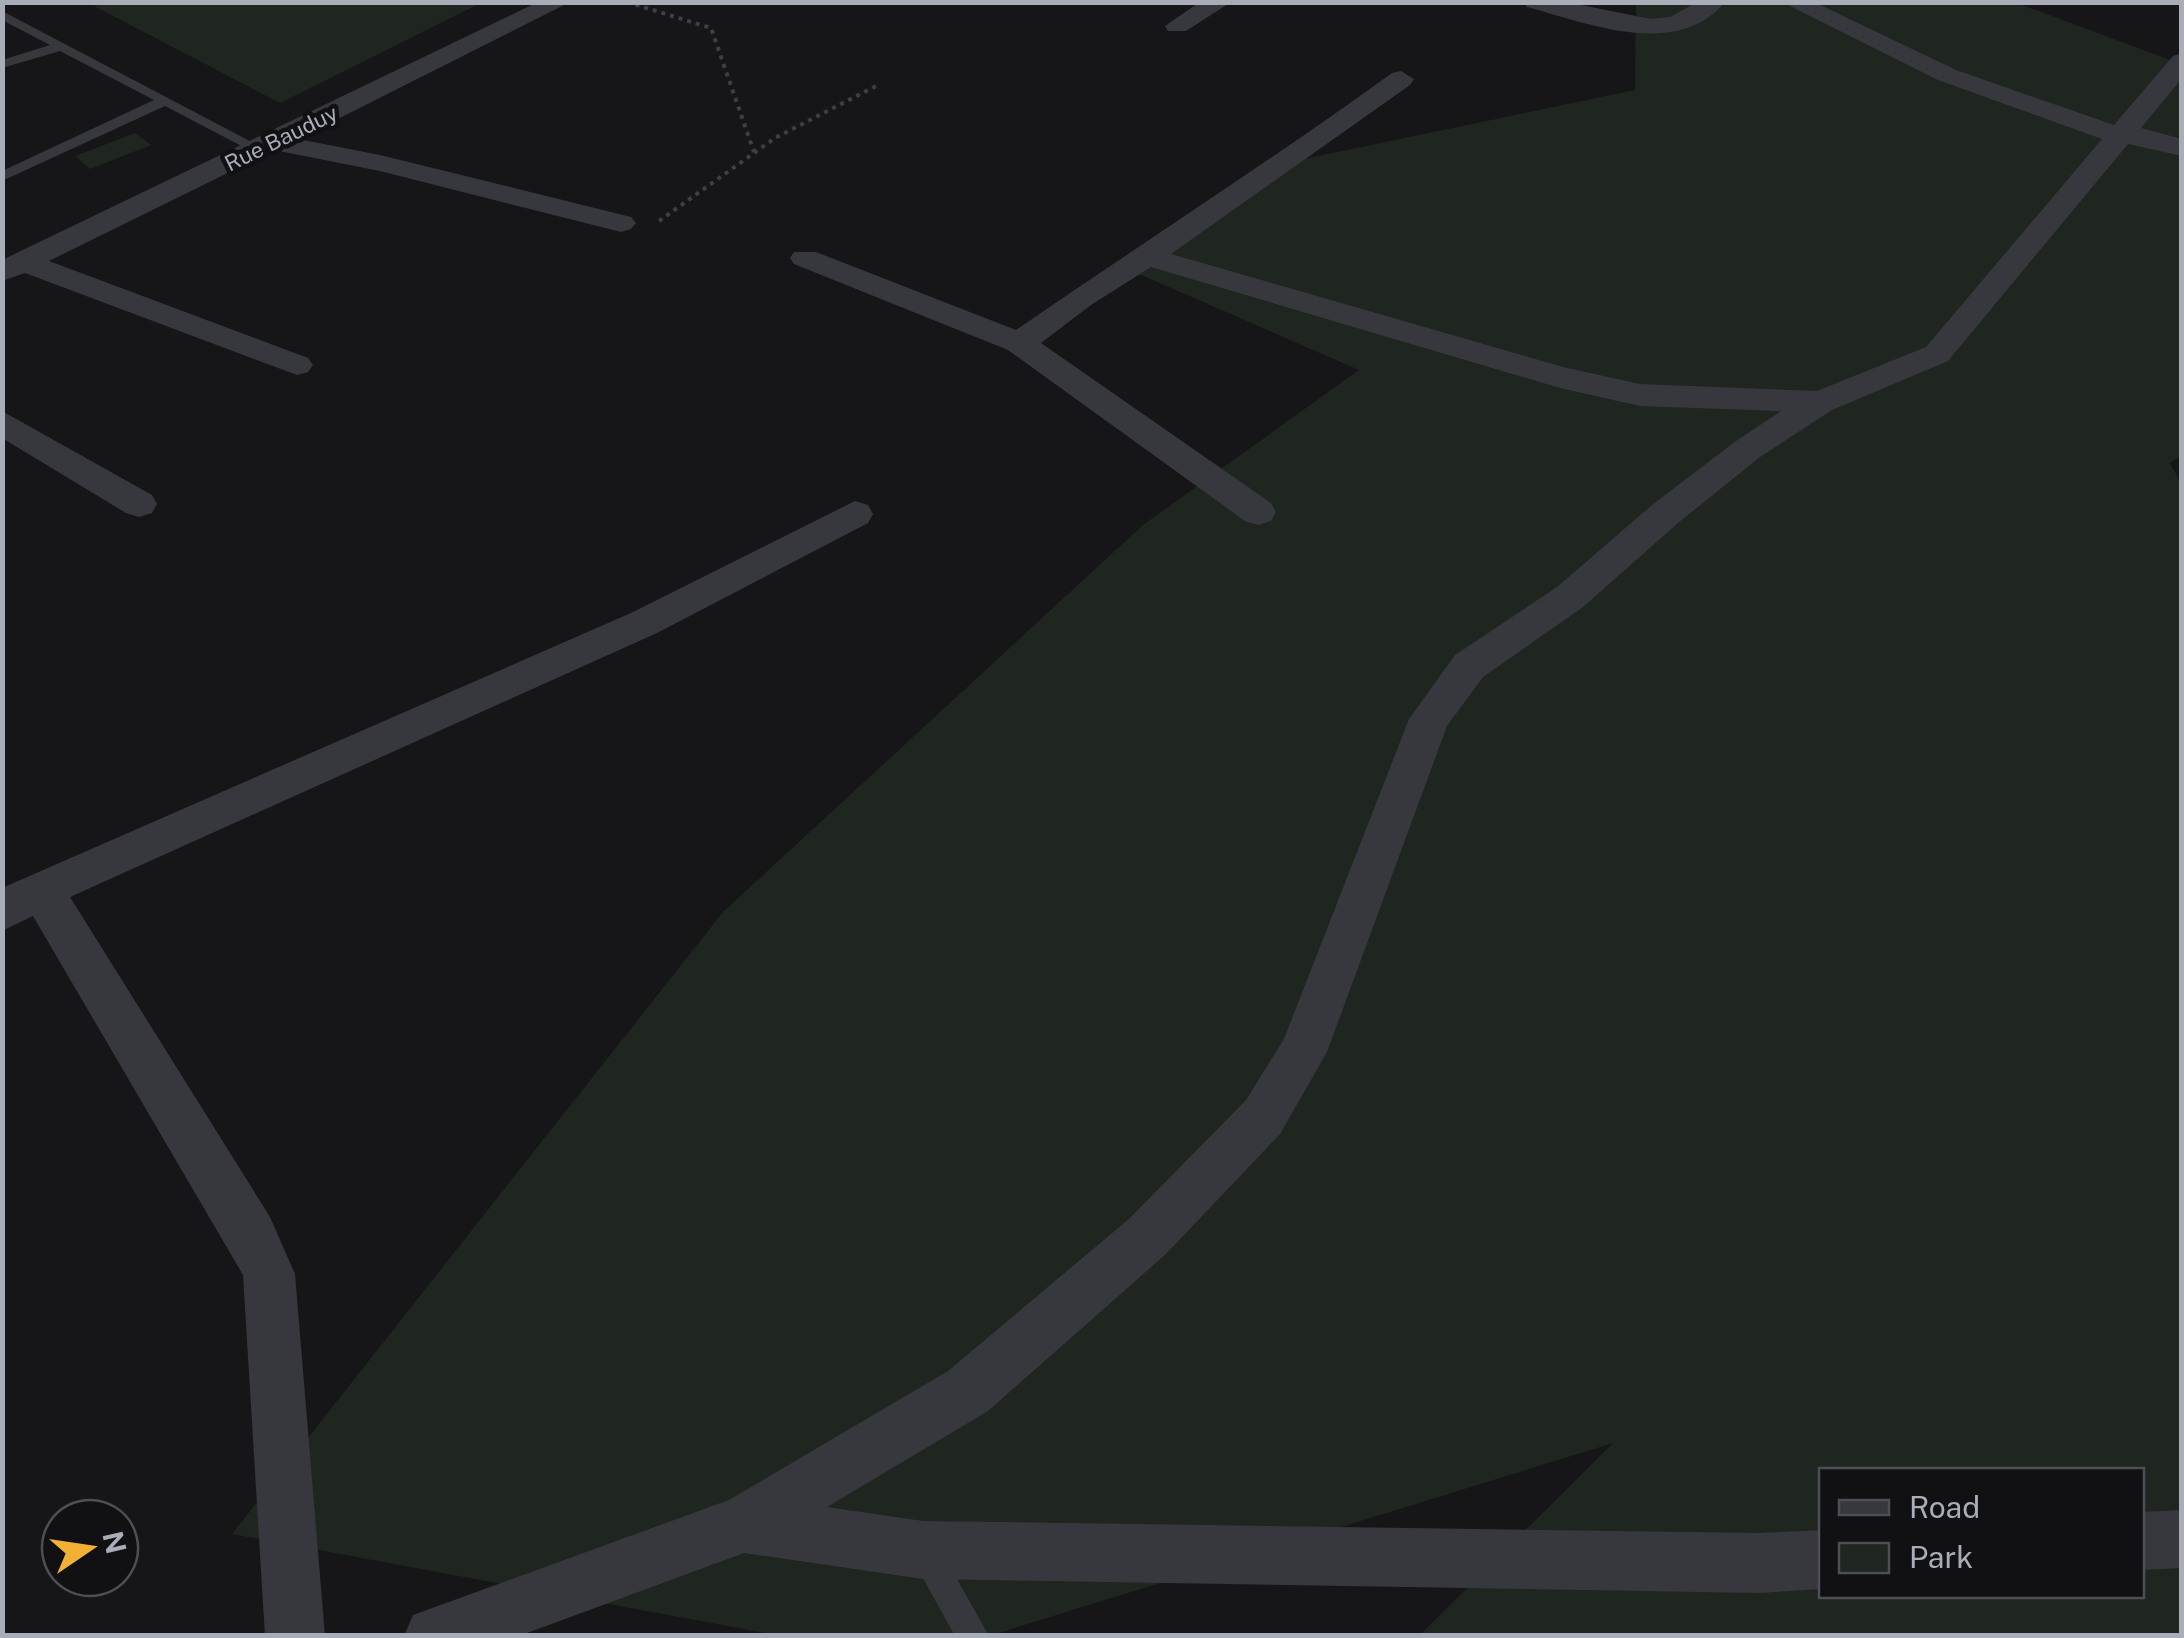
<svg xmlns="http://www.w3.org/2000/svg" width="2184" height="1638" font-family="'Public Sans',sans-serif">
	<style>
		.green { fill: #1e261f; fill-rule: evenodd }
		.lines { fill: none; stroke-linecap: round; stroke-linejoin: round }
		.path { stroke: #3d3f44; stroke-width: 4; stroke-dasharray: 4 5; stroke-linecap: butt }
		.lane { fill: #37383d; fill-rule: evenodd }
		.street { fill: #37383d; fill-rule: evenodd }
		.labels { text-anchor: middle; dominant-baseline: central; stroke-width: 9; stroke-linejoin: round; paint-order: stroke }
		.far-street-label { font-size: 22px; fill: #a8adb8; stroke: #111113 }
	</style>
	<rect width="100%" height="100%" fill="#161618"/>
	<!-- green -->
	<g class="green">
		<path d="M103 3V2L481 3 280 103 94 6Z"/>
		<path d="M1636 3H2017L2181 64 2182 455 2170 463 2182 485 2181 1635H1420L1613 1443 992 1635H776L232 1534 723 912 1143 525 1359 370 1139 274 1294 161 1635 90ZM1822 1470H2142V1596H1822Z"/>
		<path d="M135 133 151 145 90 169 75 156Z"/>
	</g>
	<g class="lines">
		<!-- path -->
		<g class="path">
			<path d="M627 2 711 28 754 152"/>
			<path d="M659 221 775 138 878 85"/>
		</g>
		<!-- lane -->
		<g class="lane">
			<path d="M2 11 265 149 253 152 165 106 2 181V171L154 100 60 51 2 68V60L50 45 2 20Z"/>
			<path d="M925 1537 936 1542 989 1636H955L909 1553 914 1542Z"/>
		</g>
		<!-- street -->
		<g class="street">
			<path d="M538 2H570L298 139 380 155 631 217 636 223 631 229 621 232 380 171 274 150 49 261 308 358 313 365 308 372 297 375 25 273 2 281V260Z"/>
			<path d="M1200 2H1231L1186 31H1168L1165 26Z"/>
			<path d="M1524 2H1566L1651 19 1670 17 1697 2H1725C1677 60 1587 23 1527 7Z"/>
			<path d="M1782 2H1814L1956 70 2114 125 2173 56 2182 53V78L2141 128 2182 139V156L2128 144 1948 361 1832 410 1760 457 1678 523 1583 607 1483 677 1447 726 1327 1052 1280 1134 1166 1254 988 1411 827 1507 923 1521 1759 1533 1822 1530V1589L1759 1593 923 1579 744 1553 519 1636H404L413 1615 729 1500 948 1371 1130 1218 1246 1100 1284 1039 1409 719 1455 655 1557 587 1652 505 1736 441 1781 411 1640 406 1560 388 1151 267 1091 305 1041 343 1271 503 1276 512 1271 521 1258 525 1245 521 1008 350 794 264 790 258 794 252H816L1016 330C1141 244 1269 162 1392 73L1401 71 1414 79 1410 85 1171 254 1563 367 1640 384 1817 391 1926 347 2102 139 1938 80Z"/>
			<path d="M2 411 152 495 157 504 152 513 139 517 126 513 2 438Z"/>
			<path d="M855 501 868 505 873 514 868 523 657 633 70 897 270 1217 295 1274 325 1636H265L243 1275 33 916 2 931V888L631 613Z"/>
			<path d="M2182 1510V1568L2142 1570V1512Z"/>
		</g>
	</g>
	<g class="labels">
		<!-- far-street labels -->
		<g class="far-street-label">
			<text transform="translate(281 138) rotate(-26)">Rue Bauduy</text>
		</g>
	</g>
	<!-- border -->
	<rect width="2184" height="1638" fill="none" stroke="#a8adb8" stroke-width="10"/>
	<!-- legend -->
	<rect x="1819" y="1468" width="325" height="130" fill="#111113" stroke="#4d4f55" stroke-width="2.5"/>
	<rect x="1839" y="1500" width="50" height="15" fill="#37383d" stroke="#4d4f55" stroke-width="2.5"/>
	<text x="1909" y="1518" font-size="30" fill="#a8adb8">Road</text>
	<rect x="1839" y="1543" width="50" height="30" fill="#1e261f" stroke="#4d4f55" stroke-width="2.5"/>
	<text x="1909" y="1568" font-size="30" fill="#a8adb8">Park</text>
	<!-- north arrow -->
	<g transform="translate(90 1548) rotate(77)"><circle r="48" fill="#111113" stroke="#4d4f55" stroke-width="2.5"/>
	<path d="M0-8L18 38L0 25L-18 38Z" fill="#f2b134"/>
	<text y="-15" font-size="28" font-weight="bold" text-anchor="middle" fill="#a8adb8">N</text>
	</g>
</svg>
